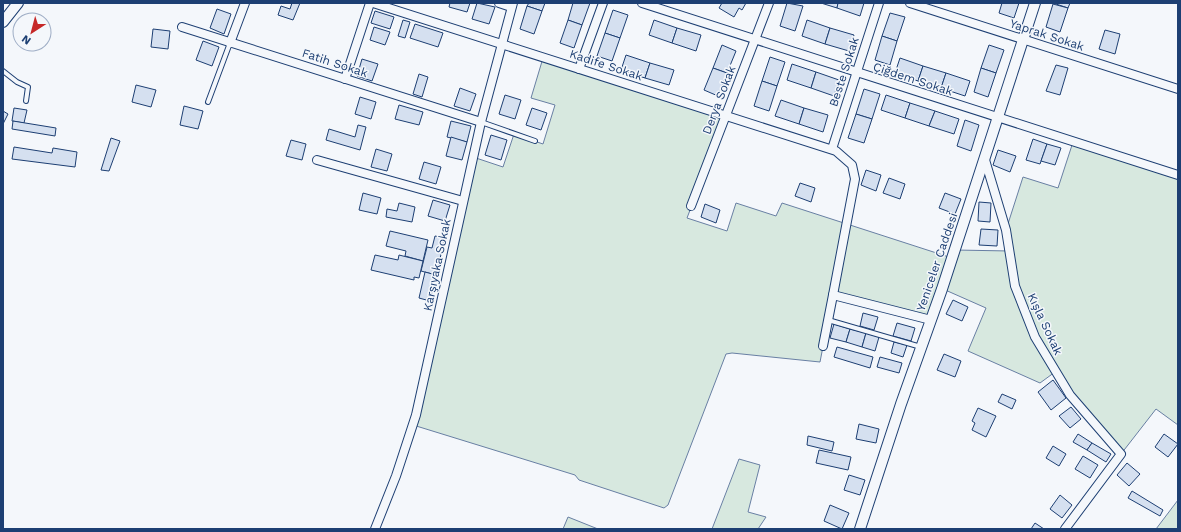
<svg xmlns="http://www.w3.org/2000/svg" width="1181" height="532" font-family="'Work Sans',sans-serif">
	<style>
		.green { fill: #d7e8df; stroke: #687fa3 }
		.building { fill: #d5e0f0; stroke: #1d3f73 }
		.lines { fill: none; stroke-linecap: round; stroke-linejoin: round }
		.service-casing { stroke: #1d3f73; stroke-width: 6 }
		.minor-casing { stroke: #1d3f73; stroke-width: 10 }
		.tertiary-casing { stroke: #1d3f73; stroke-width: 12 }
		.service { stroke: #f4f7fb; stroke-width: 4 }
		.minor { stroke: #f4f7fb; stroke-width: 8 }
		.tertiary { stroke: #f4f7fb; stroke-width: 10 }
		.labels { text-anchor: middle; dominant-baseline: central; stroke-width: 3; stroke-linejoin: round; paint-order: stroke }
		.street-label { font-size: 12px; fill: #1d3f73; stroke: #f4f7fb }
	</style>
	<rect width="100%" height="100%" fill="#f4f7fb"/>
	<!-- green -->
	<g class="green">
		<path d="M543 58 726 116 687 218 727 231 736 203 776 216 782 203 952 258 955 250 1010 251 1006 230 1023 177 1058 188 1073 142 1178 175V425L1156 409 1121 454 1055 372 1040 383 968 351 986 308 943 289 931 320 833 295 820 362 732 353 726 354 668 505 664 508 579 480 575 475 413 425 473 157 503 167 514 134 543 144 555 105 531 98Z"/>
		<path d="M739 459 760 465 748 512 766 517 758 529H712Z"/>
		<path d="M1178 500V529H1156Z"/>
		<path d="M568 517 598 529H563Z"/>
	</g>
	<!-- building -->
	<g class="building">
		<path d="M292 3H300L293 20 278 15 281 6 290 9Z"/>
		<path d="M450 3H470L467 12 449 7Z"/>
		<path d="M477 3 495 7 489 24 472 19Z"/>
		<path d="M529 3H545L542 11 527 6Z"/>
		<path d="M573 3H590L582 25 568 20Z"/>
		<path d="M722 3H746L742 10 739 8 734 17 719 8Z"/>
		<path d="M787 3 803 6 795 31 780 26Z"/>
		<path d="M821 3H838L837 8Z"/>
		<path d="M838 3H864L860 16 837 8Z"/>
		<path d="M1002 3H1019L1014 18 999 13Z"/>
		<path d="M1053 3H1070L1068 8Z"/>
		<path d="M1053 4 1068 8 1060 32 1046 27Z"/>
		<path d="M527 6 542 11 534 34 520 29Z"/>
		<path d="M217 9 231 14 224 34 210 28Z"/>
		<path d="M613 10 628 15 620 38 605 33Z"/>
		<path d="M375 11 394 17 390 29 371 23Z"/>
		<path d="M890 13 905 17 897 41 882 36Z"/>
		<path d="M403 20 410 22 405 38 398 36Z"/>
		<path d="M568 20 582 25 574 48 560 43Z"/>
		<path d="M654 20 677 28 672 43 649 35Z"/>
		<path d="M807 20 830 28 825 44 802 36Z"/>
		<path d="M415 24 443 33 438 47 410 38Z"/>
		<path d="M374 27 390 32 385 45 370 40Z"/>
		<path d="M677 28 701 35 696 51 672 43Z"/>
		<path d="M830 28 854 35 849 51 825 44Z"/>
		<path d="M153 29 170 31 168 49 151 47Z"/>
		<path d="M1105 30 1120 34 1115 54 1099 49Z"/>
		<path d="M605 33 620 38 612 61 597 56Z"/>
		<path d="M882 36 897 41 890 65 875 60Z"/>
		<path d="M203 41 219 47 212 66 196 60Z"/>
		<path d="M722 45 736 51 727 73 713 68Z"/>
		<path d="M989 45 1004 50 996 73 981 68Z"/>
		<path d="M626 55 650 63 645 78 621 70Z"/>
		<path d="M770 57 785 62 777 86 762 81Z"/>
		<path d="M900 58 923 66 918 81 895 73Z"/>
		<path d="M362 59 378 64 372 81 357 76Z"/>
		<path d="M650 63 674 70 669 85 645 78Z"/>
		<path d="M792 64 816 72 811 88 787 80Z"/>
		<path d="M1056 65 1068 68 1060 95 1046 91Z"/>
		<path d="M923 66 946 73 941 88 918 81Z"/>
		<path d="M713 68 727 73 718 96 704 90Z"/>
		<path d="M981 68 996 73 988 97 974 92Z"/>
		<path d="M816 72 839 80 834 96 811 88Z"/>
		<path d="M946 73 970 81 965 96 941 88Z"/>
		<path d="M419 74 428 77 422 97 413 94Z"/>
		<path d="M762 81 777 86 769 111 754 106Z"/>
		<path d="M136 85 156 90 151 107 132 102Z"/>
		<path d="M460 88 476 94 470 111 454 106Z"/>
		<path d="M864 89 880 94 872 119 856 114Z"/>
		<path d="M505 95 521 100 515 119 499 114Z"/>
		<path d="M886 95 910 103 905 118 881 110Z"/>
		<path d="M360 97 376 102 371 119 355 114Z"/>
		<path d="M781 100 804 108 799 124 775 116Z"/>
		<path d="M910 103 935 111 929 126 905 118Z"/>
		<path d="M399 105 423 112 419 125 395 119Z"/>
		<path d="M184 106 203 111 198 129 180 125Z"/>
		<path d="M14 108 27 110 24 123 12 121Z"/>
		<path d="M532 108 547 113 541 130 526 125Z"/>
		<path d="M804 108 828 115 823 132 799 124Z"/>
		<path d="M3 111 8 114 3 124Z"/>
		<path d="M935 111 959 119 954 134 929 126Z"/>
		<path d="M856 114 872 119 864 143 848 138Z"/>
		<path d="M965 120 979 125 971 151 957 146Z"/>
		<path d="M13 121 56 128 55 136 12 129Z"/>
		<path d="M451 121 471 126 467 142 447 137Z"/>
		<path d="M358 125 366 127 360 150 326 140 329 129 355 137Z"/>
		<path d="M491 135 507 140 501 160 485 155Z"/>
		<path d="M451 137 467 142 462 160 446 156Z"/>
		<path d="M111 138 120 141 109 171 101 170Z"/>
		<path d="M1033 139 1047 144 1040 164 1026 160Z"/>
		<path d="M291 140 306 144 302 160 286 156Z"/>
		<path d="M1047 144 1061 148 1055 165 1041 161Z"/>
		<path d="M14 147 52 153 53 148 77 152 75 167 12 159Z"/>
		<path d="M376 149 392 154 387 171 371 167Z"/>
		<path d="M998 150 1016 156 1010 172 993 165Z"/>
		<path d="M424 162 441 167 436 184 419 179Z"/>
		<path d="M866 170 881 175 876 191 861 185Z"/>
		<path d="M889 178 905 184 900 199 883 193Z"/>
		<path d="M800 183 815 188 811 202 795 196Z"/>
		<path d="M363 193 381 198 377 214 359 210Z"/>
		<path d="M945 193 961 199 955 214 939 208Z"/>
		<path d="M433 200 450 205 445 221 428 216Z"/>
		<path d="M979 202 991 203 990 222 978 221Z"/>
		<path d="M399 203 415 207 412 222 386 217 387 209 397 211Z"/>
		<path d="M705 204 720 210 716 223 701 217Z"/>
		<path d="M981 229 998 230 997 246 979 245Z"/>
		<path d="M390 231 428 240 423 261 405 256 406 251 386 246Z"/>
		<path d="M435 236 445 238 436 275 421 271 427 247 432 248Z"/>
		<path d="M375 255 398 260 399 255 423 261 419 278 414 277V280L371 270Z"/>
		<path d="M425 272 436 275 430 301 419 298Z"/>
		<path d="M953 300 968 307 962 321 946 314Z"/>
		<path d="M863 313 878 317 874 330 860 326Z"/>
		<path d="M897 323 915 328 911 341 893 336Z"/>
		<path d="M834 324 850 329 846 342 830 338Z"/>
		<path d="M850 329 866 333 862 347 846 342Z"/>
		<path d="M866 333 879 337 875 351 862 347Z"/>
		<path d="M894 342 907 345 903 357 891 353Z"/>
		<path d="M837 347 873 357 870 368 834 357Z"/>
		<path d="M944 354 961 361 955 377 937 370Z"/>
		<path d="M880 357 902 363 899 373 877 367Z"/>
		<path d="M1053 380 1066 398 1051 410 1038 392Z"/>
		<path d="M1002 394 1016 400 1012 409 998 402Z"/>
		<path d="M1071 407 1081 419 1070 428 1059 416Z"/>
		<path d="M978 408 996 416 986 437 972 430 975 423 972 421Z"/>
		<path d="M859 424 879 429 876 443 856 439Z"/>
		<path d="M1078 434 1092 443 1087 450 1073 442Z"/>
		<path d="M1164 434 1178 444 1168 457 1155 447Z"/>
		<path d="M808 436 834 442 832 451 807 445Z"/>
		<path d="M1092 443 1111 454 1106 462 1087 450Z"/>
		<path d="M1053 446 1066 454 1059 466 1046 458Z"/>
		<path d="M819 450 851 457 848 470 816 463Z"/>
		<path d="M1083 456 1098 465 1090 478 1075 469Z"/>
		<path d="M1127 463 1140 474 1129 486 1117 475Z"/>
		<path d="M849 475 865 480 860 495 844 490Z"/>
		<path d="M1132 491 1163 510 1160 516 1128 498Z"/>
		<path d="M1060 495 1072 505 1062 518 1050 509Z"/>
		<path d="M830 505 849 513 842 529 824 521Z"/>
		<path d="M1035 523 1044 529H1031Z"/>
	</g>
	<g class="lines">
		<!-- service casing -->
		<g class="service-casing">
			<g id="service">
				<path d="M3 71 17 82 28 87 26 101"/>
				<path d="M208 102 230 43"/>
				<path d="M481 122 535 141"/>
				<path d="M828 320 921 347"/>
			</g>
		</g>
		<!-- minor casing -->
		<g class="minor-casing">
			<g id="minor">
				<path d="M373 3 836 151 852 165 855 179 833 295 931 320"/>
				<path d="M499 3 511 7"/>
				<path d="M642 3 1178 175"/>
				<path d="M910 3 1178 89"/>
				<path d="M182 27 481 122"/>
				<path d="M230 43 245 3"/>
				<path d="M579 69 603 3"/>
				<path d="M345 79 370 3"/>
				<path d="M832 149 879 3"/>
				<path d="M317 160 463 201"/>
				<path d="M985 160 1006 230 1015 286 1035 337 1070 395 1121 454 1065 529"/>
				<path d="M691 206 769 3"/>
				<path d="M823 346 833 295"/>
				<path d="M375 529 396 476 416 415 481 122 513 3"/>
			</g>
		</g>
		<!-- tertiary casing -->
		<g class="tertiary-casing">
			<g id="tertiary">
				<path d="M3 22 18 3"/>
				<path d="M860 529 901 404 942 289 1035 3"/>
			</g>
		</g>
		<!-- service -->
		<use href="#service" class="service"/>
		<!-- minor -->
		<use href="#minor" class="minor"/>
		<!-- tertiary -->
		<use href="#tertiary" class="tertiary"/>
	</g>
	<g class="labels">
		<!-- street labels -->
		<g class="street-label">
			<text transform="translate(1047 35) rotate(18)">Yaprak Sokak</text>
			<text transform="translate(335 63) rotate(18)">Fatih Sokak</text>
			<text transform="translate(606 65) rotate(18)">Kadife Sokak</text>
			<text transform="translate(844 72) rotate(-72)">Beste Sokak</text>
			<text transform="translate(913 79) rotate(18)">Çiğdem Sokak</text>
			<text transform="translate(719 100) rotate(-69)">Derya Sokak</text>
			<text transform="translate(937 262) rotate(-71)">Yeniceler Caddesi</text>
			<text transform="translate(437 265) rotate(-78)">Karşıyaka Sokak</text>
			<text transform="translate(1045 324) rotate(65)">Kışla Sokak</text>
		</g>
	</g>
	<!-- border -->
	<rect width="1181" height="532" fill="none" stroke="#1d3f73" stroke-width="8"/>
	<!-- north arrow -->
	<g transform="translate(32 32) rotate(216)"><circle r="19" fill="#f4f7fb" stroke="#9eadc5"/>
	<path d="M0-3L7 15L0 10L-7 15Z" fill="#c62828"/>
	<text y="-6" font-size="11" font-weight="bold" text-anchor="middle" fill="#1d3f73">N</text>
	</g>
</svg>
